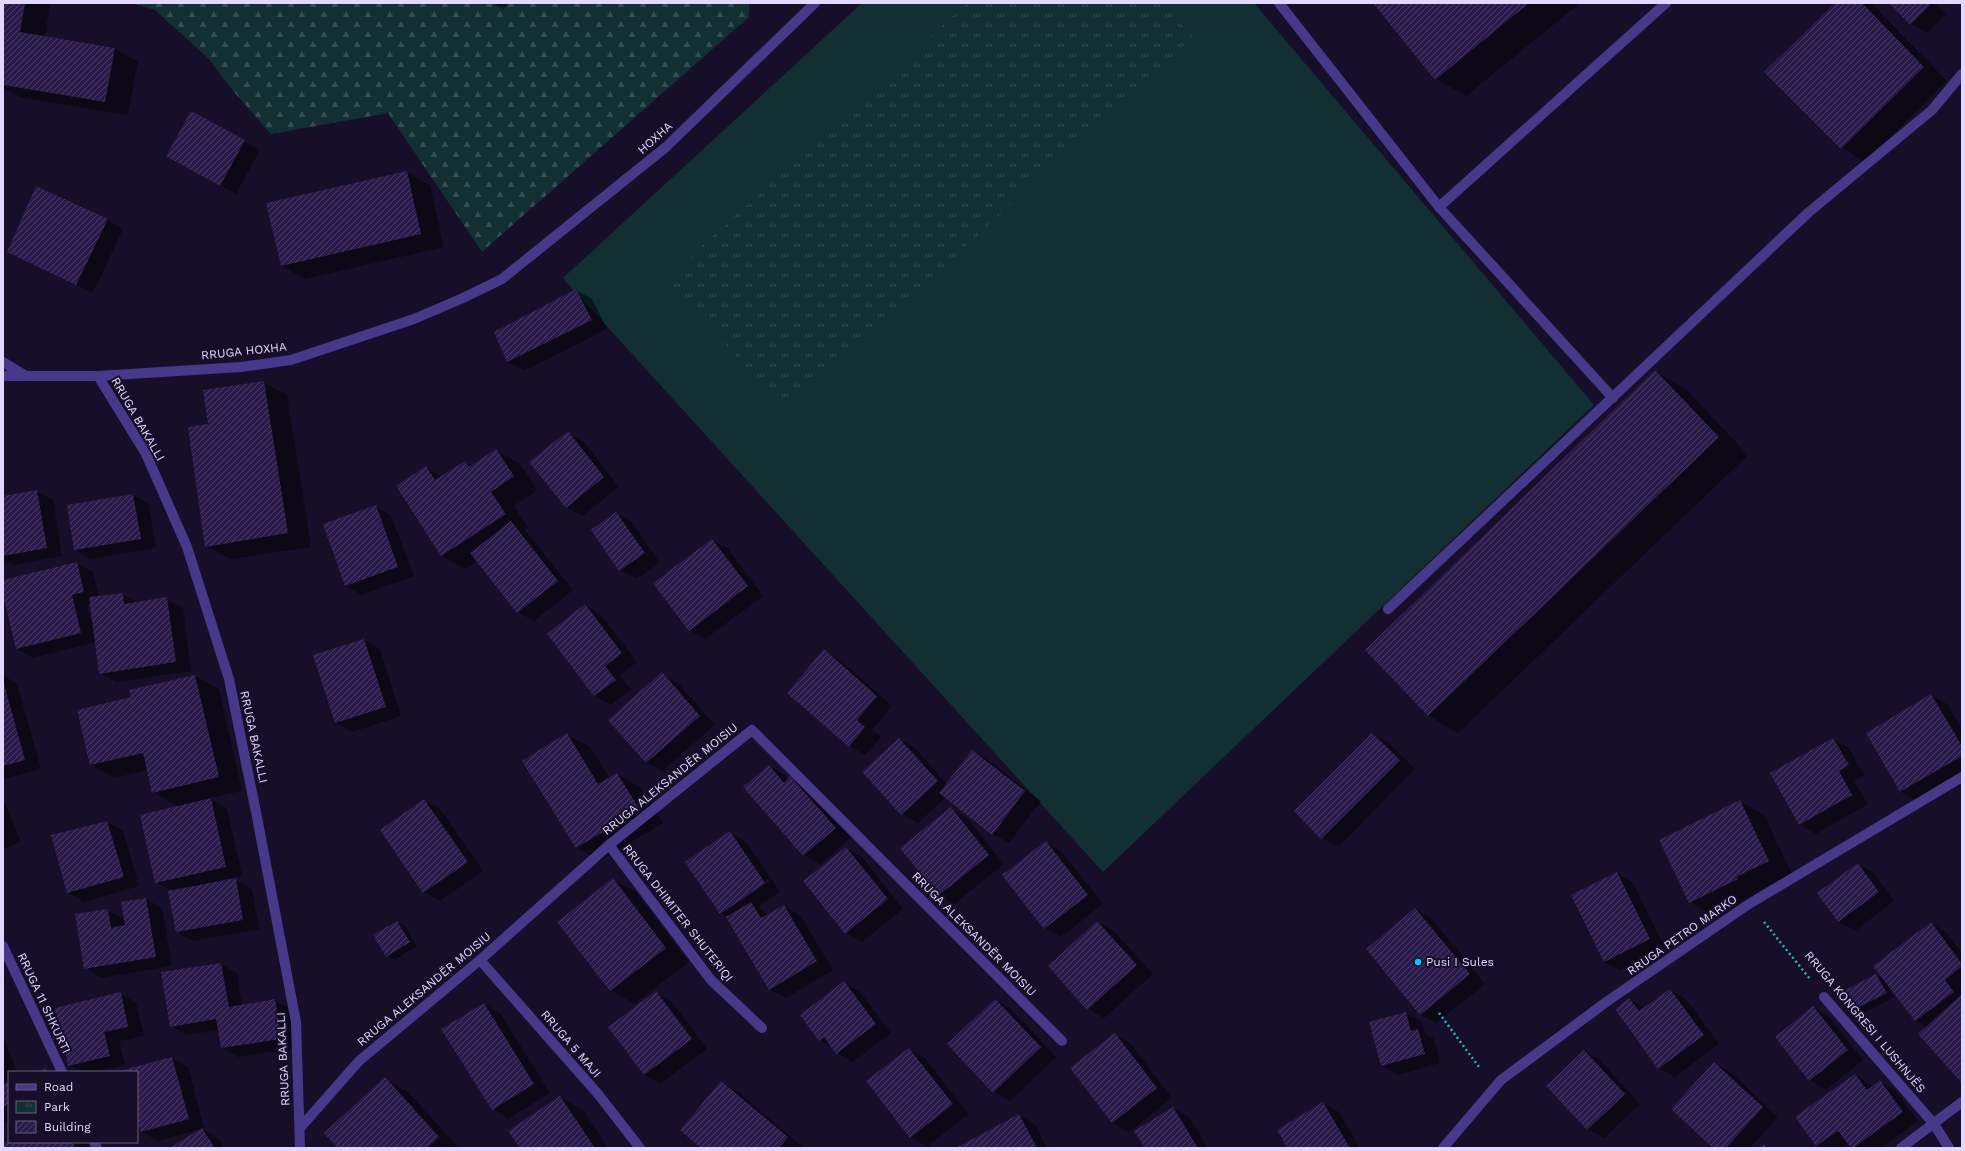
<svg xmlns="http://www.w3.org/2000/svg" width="1965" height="1151" font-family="'Work Sans',sans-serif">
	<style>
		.grass { fill: #123033 }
		.forest { fill: url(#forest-firs) }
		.park { fill: url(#park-tufts) }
		.shadow { fill: #0007; fill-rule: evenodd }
		.building { fill: url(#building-hatch) }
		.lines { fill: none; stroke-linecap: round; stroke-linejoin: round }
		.path { stroke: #2cb3be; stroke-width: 2.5; stroke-dasharray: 2 3; stroke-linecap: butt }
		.minor { stroke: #473989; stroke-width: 10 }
		.poi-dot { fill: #03c4ff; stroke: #170f29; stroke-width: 1.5 }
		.labels { text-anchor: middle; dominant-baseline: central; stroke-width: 4; stroke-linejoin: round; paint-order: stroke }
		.street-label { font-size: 12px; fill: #e1d7ff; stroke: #170f29 }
		.poi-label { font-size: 12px; fill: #e1d7ff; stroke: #170f29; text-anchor: start }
	</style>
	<defs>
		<pattern id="forest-firs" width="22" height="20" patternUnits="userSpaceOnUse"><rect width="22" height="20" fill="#123033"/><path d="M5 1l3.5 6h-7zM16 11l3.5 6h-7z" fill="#344d52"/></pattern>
		<pattern id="park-tufts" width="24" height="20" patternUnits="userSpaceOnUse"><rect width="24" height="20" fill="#123033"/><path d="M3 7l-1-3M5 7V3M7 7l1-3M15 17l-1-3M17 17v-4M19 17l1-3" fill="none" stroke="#344d52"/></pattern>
		<pattern id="building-hatch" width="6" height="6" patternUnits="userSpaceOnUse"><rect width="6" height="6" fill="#2b1b4a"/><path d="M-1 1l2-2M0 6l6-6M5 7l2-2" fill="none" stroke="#493b65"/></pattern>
	</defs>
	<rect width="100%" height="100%" fill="#170f29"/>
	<!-- grass -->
	<path class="grass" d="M862 3H1254L1594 405 1103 872 563 278Z"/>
	<!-- forest -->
	<path class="forest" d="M132 3H749V17L482 252 388 113 271 134 234 92 209 59 155 10Z"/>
	<!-- park -->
	<path class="park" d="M967 3H1162L1193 37 786 412 666 279Z"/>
	<!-- shadow -->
	<g class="shadow">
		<path d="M3 3H50L45 37 114 48 138 62 128 115 19 97 3 87Z"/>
		<path d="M492 3H509L503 9Z"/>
		<path d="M1374 3H1580L1466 96 1436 79Z"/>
		<path d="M1836 3 1872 4 1947 81 1865 162 1842 148 1766 72Z"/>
		<path d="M1891 3H1935L1946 14 1927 33 1911 24Z"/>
		<path d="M191 112 260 150 236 194 183 165Z"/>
		<path d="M407 172 430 185 444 247 305 279 282 266Z"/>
		<path d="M107 220 123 229 93 293 8 252Z"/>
		<path d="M576 290 592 299 607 329 524 371 508 362Z"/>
		<path d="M1656 372 1686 389 1748 455 1458 733 1429 716 1366 650Z"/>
		<path d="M263 382 287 395 311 547 230 559 206 546 209 425Z"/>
		<path d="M568 433 584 442 619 487 582 516 566 507Z"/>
		<path d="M496 450 520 464 537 490 514 506 528 528 525 530 573 590 534 621 518 612 478 561 465 569 442 556 397 487 426 468 442 477 465 462 472 466Z"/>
		<path d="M37 491 53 500 62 556 14 565 3 559V497Z"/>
		<path d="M133 495 149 504 156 548 90 559 74 549Z"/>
		<path d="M375 506 391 516 414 576 362 595 346 586 324 525Z"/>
		<path d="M616 513 632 522 660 563 636 579 620 570 592 530Z"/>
		<path d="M712 540 728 549 763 596 705 639 689 630Z"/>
		<path d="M77 563 93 572 99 597 122 594 138 603 167 599 183 608 191 671 116 682 100 673 96 642 33 658 17 649 3 591V581ZM87 604H90L93 620H91Z"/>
		<path d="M585 605 601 615 637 662 620 675 631 690 611 705 595 696 548 634Z"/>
		<path d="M364 640 380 649 401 716 352 732 336 723Z"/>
		<path d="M824 651 840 660 892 706 872 730 881 737 865 755 849 746Z"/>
		<path d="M662 674 678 683 715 725 662 771 646 762Z"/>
		<path d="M3 675 17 684 41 769 3 779Z"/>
		<path d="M195 676 219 689 242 791 209 798 227 809 242 876 221 880V882L236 880 252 889 259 929 193 941 177 932 172 891 156 882 179 807 153 792 148 770 114 778 91 765 132 698Z"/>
		<path d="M1931 695 1947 704 1962 729V774L1917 801 1901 792 1867 733Z"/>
		<path d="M567 734 591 748 610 779 617 774 641 788 663 823 600 861 577 848 524 761Z"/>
		<path d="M1373 734 1389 743 1415 769 1338 847 1322 838Z"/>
		<path d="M899 739 915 748 947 784 972 751 988 760 1041 801 1009 843 993 834 946 797 918 823 902 814Z"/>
		<path d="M1833 739 1849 748 1864 775 1854 781 1868 804 1816 834 1800 825 1771 774Z"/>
		<path d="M769 766 785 775 789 780 791 778 806 787 851 837 820 865 804 855 744 787Z"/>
		<path d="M424 800 440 809 483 871 440 901 424 892Z"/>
		<path d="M1740 801 1764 815 1792 874 1759 890 1760 893 1713 916 1690 902Z"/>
		<path d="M3 803 6 805 21 842 3 849Z"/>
		<path d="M951 808 967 818 1004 864 954 904 938 895Z"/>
		<path d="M107 822 123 831 139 886 84 902 68 892 52 836Z"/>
		<path d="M730 832 746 842 780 892 758 907 768 915 784 906 800 915 833 970 786 998 770 989 728 917 720 913ZM768 879 770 881 726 911V908Z"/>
		<path d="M1046 842 1062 852 1103 904 1061 937 1045 928Z"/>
		<path d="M846 848 862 857 903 909 862 942 846 933Z"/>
		<path d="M1858 864 1874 873 1894 901 1855 931 1839 922 1818 894Z"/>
		<path d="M1617 873 1633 883 1665 948 1620 971 1604 962Z"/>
		<path d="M614 880 637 893 689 962 634 1004 611 990 558 922Z"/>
		<path d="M146 899 162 908 172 966 101 978 85 968 107 910 125 920Z"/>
		<path d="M1415 909 1431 918 1485 984 1436 1023 1420 1014Z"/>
		<path d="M397 922 405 926 417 946 395 960 387 956Z"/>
		<path d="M1098 922 1114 931 1153 974 1104 1018 1088 1009Z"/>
		<path d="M1931 923 1947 933 1962 953V987L1960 989 1962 992V1082L1919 1034 1927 1027 1916 1021 1887 982 1894 998 1858 1016 1850 1012 1841 993 1876 975 1885 980Z"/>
		<path d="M221 964 237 973 242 1006 275 1000 291 1010 296 1048 238 1057 222 1048 219 1030 187 1035 171 1026Z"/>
		<path d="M844 983 860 992 891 1033 853 1062 837 1053 832 1047 820 1040Z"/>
		<path d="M1670 990 1686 999 1719 1044 1675 1077 1659 1068 1629 999 1645 1008Z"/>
		<path d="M656 992 672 1002 707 1049 660 1084 644 1074Z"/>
		<path d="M120 993 136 1003 144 1036 119 1041 125 1065 95 1072H81L69 1065Z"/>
		<path d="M995 1000 1011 1009 1056 1057 1010 1101 994 1092Z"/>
		<path d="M484 1004 500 1013 550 1093 508 1119 493 1109Z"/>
		<path d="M1813 1008 1829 1017 1863 1060 1826 1090 1810 1080 1776 1038Z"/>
		<path d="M1406 1013 1422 1022 1425 1034 1434 1039 1440 1063 1398 1075 1382 1066Z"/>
		<path d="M1115 1034 1131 1044 1172 1098 1129 1132 1113 1123 1072 1068Z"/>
		<path d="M3 1036 17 1072H9V1124L3 1121Z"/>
		<path d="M909 1049 925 1058 968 1114 927 1147 911 1137 867 1082Z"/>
		<path d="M1584 1051 1600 1060 1640 1104 1604 1138 1588 1129 1547 1086Z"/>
		<path d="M172 1058 188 1067 204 1128 158 1141 142 1132 137 1115V1072H125Z"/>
		<path d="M1714 1063 1730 1072 1778 1117 1750 1148H1715Z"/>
		<path d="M1856 1075 1873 1087 1880 1081 1896 1091 1918 1121 1881 1148H1852L1848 1143 1842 1148H1822L1817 1145Z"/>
		<path d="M385 1079 408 1092 459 1148H340Z"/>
		<path d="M721 1082 737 1091 803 1147 703 1148Z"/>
		<path d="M560 1097 584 1111 608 1148H521Z"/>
		<path d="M1323 1103 1339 1112 1360 1148H1288Z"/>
		<path d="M1173 1108 1189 1117 1208 1148H1146Z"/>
		<path d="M1019 1115 1035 1124 1047 1148H958Z"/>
		<path d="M202 1129 218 1138 224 1148H172Z"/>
		<path d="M9 1142H91L93 1148H3V1144Z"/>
	</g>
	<!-- building -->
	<g class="building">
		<path d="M3 3H25L20 32 115 48 105 102 3 85Z"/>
		<path d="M1373 3H1529L1435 80Z"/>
		<path d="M1835 3H1862L1924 67 1841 149 1764 72Z"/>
		<path d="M1889 3H1929L1930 5 1910 25Z"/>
		<path d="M191 111 245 140 220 186 166 156Z"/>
		<path d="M407 171 421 234 281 266 266 203Z"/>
		<path d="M36 186 108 219 76 285 7 252Z"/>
		<path d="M576 289 592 320 507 362 494 332Z"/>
		<path d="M1655 370 1719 437 1428 716 1365 650Z"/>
		<path d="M264 381 288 533 205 547 188 427 208 424 203 390Z"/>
		<path d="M568 431 604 477 566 508 529 462Z"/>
		<path d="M496 449 514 476 491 492 506 514 441 556 396 486 426 466 435 480 465 461 469 467Z"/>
		<path d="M37 490 47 548 3 556V496Z"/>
		<path d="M133 494 141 539 74 550 67 505Z"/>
		<path d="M376 505 398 567 345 586 323 524Z"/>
		<path d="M616 512 645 553 619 571 591 530Z"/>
		<path d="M511 521 558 581 517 613 470 553Z"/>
		<path d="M712 539 748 586 689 631 653 583Z"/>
		<path d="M77 562 84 592 72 595 81 633 16 649 3 595V580Z"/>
		<path d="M123 593 124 604 167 597 176 662 99 674 89 597Z"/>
		<path d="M585 604 622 653 605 666 616 680 594 696 547 634Z"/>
		<path d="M364 639 386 707 335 723 313 655Z"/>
		<path d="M824 649 877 696 857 720 865 727 849 747 787 693Z"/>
		<path d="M662 672 700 716 646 763 608 720Z"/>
		<path d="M195 675 219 777 152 793 143 753 90 765 77 710 131 697 129 690Z"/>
		<path d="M3 680 25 760 3 766Z"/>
		<path d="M1931 694 1962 746V756L1900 792 1866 733Z"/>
		<path d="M567 733 598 784 617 773 640 810 576 848 522 761Z"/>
		<path d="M1372 733 1400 760 1321 839 1294 811Z"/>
		<path d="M899 738 938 781 901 815 862 772Z"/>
		<path d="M1833 738 1849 765 1839 771 1852 795 1799 825 1770 773Z"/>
		<path d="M972 750 1025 791 992 835 939 793Z"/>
		<path d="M769 765 784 783 790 776 836 828 803 856 743 787Z"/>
		<path d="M211 798 226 867 155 883 140 815Z"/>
		<path d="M424 799 468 862 423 893 380 830Z"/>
		<path d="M1740 800 1769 861 1736 877 1738 879 1689 903 1659 840Z"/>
		<path d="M951 807 989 855 938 896 900 848Z"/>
		<path d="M107 821 124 877 67 893 51 835Z"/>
		<path d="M730 831 765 883 720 914 685 862Z"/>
		<path d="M1046 841 1088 895 1044 929 1002 875Z"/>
		<path d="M846 847 888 899 845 934 803 881Z"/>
		<path d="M1858 863 1879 892 1838 922 1817 893Z"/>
		<path d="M1617 872 1650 939 1604 962 1571 895Z"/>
		<path d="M236 878 243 920 176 932 168 891Z"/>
		<path d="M613 878 666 948 610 991 557 922Z"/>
		<path d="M146 898 156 957 84 969 75 914 108 909 111 928 125 925 121 902Z"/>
		<path d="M751 902 761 918 784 905 817 961 769 990 726 917Z"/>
		<path d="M1415 908 1470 974 1420 1015 1366 949Z"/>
		<path d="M397 921 410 942 386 957 373 935Z"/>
		<path d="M1097 921 1137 965 1087 1010 1048 966Z"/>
		<path d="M1931 922 1962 964V966L1945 980 1954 992 1915 1021 1873 966Z"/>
		<path d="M221 963 229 1007 275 999 281 1039 221 1048 216 1019 170 1027 161 972Z"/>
		<path d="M1876 974 1887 993 1849 1012 1840 993Z"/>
		<path d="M844 981 876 1024 836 1054 824 1037 819 1041 800 1015Z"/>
		<path d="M1670 989 1704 1035 1658 1069 1615 1009 1629 998 1639 1011Z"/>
		<path d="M656 991 692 1039 644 1075 608 1027Z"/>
		<path d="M121 992 128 1027 104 1032 110 1056 68 1066 55 1008Z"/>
		<path d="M1962 994V1081L1961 1082 1918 1034Z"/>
		<path d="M995 999 1041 1047 993 1093 947 1044Z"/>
		<path d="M484 1003 534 1084 492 1110 441 1029Z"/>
		<path d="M1813 1006 1848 1050 1809 1081 1775 1037Z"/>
		<path d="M1406 1012 1411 1031 1418 1029 1425 1054 1381 1066 1369 1022Z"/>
		<path d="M1115 1033 1157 1088 1112 1123 1070 1068Z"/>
		<path d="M909 1048 953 1104 910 1138 866 1081Z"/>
		<path d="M1584 1050 1625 1094 1587 1130 1546 1086Z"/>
		<path d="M172 1057 189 1119 141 1132 137 1119V1072H124L123 1070Z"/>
		<path d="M1714 1062 1763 1107 1726 1148H1713L1671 1109Z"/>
		<path d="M46 1068 47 1072H36Z"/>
		<path d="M1855 1074 1867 1090 1880 1080 1903 1112 1853 1148H1851L1838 1131 1816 1146 1795 1117Z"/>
		<path d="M385 1077 439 1137 427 1148H338L324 1133Z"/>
		<path d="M721 1081 788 1137 779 1148H701L680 1130Z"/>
		<path d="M9 1082V1104L3 1107V1084Z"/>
		<path d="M560 1096 595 1148H520L508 1131Z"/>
		<path d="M1323 1102 1350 1148H1287L1277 1130Z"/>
		<path d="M1173 1107 1198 1148H1145L1134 1131Z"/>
		<path d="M1019 1114 1037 1148H956Z"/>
		<path d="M202 1128 215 1148H170Z"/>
		<path d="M9 1141 73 1142 75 1148H3V1143Z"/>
		<path d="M1764 1144 1767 1148H1757Z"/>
	</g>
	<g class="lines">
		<!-- path -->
		<g class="path">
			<path d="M1764 922 1810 979"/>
			<path d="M1439 1013 1479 1067"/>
		</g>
		<!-- minor -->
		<g class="minor">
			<path d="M1279 3 1439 207 1613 398"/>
			<path d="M1439 207 1666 3"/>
			<path d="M3 362 26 376H98L241 367 291 360 414 319 463 298 502 279 666 147 815 3"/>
			<path d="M3 376H25"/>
			<path d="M98 376 146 454 187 547 229 679 257 817 296 1022 300 1148"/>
			<path d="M1388 609 1809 212 1932 110 1962 74"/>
			<path d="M609 845 711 980 762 1028"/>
			<path d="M3 946 62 1072"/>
			<path d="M480 960 598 1094 640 1148"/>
			<path d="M1824 997 1934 1124 1949 1148"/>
			<path d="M300 1128 359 1061 480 960 609 845 752 730 1062 1041"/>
			<path d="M94 1142 97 1148"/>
			<path d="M1443 1148 1501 1080 1609 1000 1749 904 1962 777"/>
			<path d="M1901 1148 1962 1102"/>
		</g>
	</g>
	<!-- markers -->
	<circle class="poi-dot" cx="1418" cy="962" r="4"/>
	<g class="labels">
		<!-- street labels -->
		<g class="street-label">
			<text transform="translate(655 138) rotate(-42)">HOXHA</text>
			<text transform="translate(244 351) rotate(-6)">RRUGA HOXHA</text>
			<text transform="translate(138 419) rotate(60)">RRUGA BAKALLI</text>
			<text transform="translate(254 737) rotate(78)">RRUGA BAKALLI</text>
			<text transform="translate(670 779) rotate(-39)">RRUGA ALEKSANDËR MOISIU</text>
			<text transform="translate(678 913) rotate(52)">RRUGA DHIMITER SHUTERIQI</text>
			<text transform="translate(974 934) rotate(45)">RRUGA ALEKSANDËR MOISIU</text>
			<text transform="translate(1682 935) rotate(-35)">RRUGA PETRO MARKO</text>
			<text transform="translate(424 989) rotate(-40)">RRUGA ALEKSANDËR MOISIU</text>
			<text transform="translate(44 1003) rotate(65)">RRUGA 11 SHKURTI</text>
			<text transform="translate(1865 1022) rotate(50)">RRUGA KONGRESI I LUSHNJËS</text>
			<text transform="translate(571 1044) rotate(49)">RRUGA 5 MAJI</text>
			<text transform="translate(283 1059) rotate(-93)">RRUGA BAKALLI</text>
		</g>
		<!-- poi labels -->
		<g class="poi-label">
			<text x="1426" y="962">Pusi I Sules</text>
		</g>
	</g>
	<!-- border -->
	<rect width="1965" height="1151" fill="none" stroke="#e1d7ff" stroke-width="8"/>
	<!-- legend -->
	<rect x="8" y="1071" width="130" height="72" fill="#170f29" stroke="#685f7f"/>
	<rect x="16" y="1084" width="20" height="6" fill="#473989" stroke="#685f7f"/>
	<text x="44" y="1091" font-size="12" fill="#e1d7ff">Road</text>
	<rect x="16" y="1101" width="20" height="12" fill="url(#park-tufts)" stroke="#685f7f"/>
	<text x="44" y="1111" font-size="12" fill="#e1d7ff">Park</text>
	<rect x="16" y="1121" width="20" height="12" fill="url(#building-hatch)" stroke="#685f7f"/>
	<text x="44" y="1131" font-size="12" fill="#e1d7ff">Building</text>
</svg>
